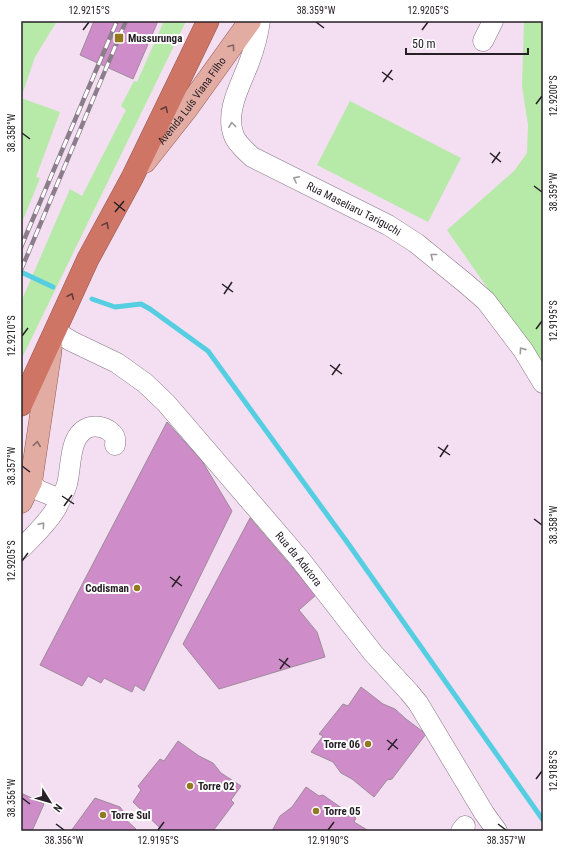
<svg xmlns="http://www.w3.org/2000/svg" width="564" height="852" font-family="'Roboto Condensed',sans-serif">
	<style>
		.green { fill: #b7e9a9 }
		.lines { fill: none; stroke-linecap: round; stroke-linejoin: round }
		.stream { stroke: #55cee2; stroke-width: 5 }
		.building { fill: #ce8dc8; stroke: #9d8b9b }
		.minor-casing { stroke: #877584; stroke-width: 21 }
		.major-casing { stroke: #945750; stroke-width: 23 }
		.highway-casing { stroke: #945750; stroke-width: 23 }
		.minor { stroke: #fff; stroke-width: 20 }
		.major { stroke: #e2aca3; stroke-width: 22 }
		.highway { stroke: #cf7566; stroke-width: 22 }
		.rail-casing { stroke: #8b7d8a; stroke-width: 4.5 }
		.rail { stroke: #fff; stroke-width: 3; stroke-dasharray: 9; stroke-linecap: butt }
		.oneway { stroke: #846665 }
		.oneway2 { stroke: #623e3d }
		.oneway3 { stroke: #9e9b9e }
		.ticks { fill: none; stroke: #272027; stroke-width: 1.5 }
		.poi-dot { fill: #92791f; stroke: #fff; stroke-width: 1.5 }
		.labels { text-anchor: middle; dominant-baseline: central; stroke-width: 4; stroke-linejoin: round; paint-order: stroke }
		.poi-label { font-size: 11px; font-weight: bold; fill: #272027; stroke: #fff; text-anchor: start }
		.street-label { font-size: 11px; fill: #272027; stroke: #fff }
		.neatline { fill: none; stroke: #272027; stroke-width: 1.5 }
		.ticks-label { font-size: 10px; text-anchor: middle; fill: #272027 }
	</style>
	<rect width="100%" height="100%" fill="#f3dff1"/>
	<!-- green -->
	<g class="green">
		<path d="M21 21H57L35 57 21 98 60 112 36 177 40 178 21 225Z"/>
		<path d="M164 21H186L21 360V302L70 189 82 196 126 110 121 106 134 81 137 82Z"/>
		<path d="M524 21H543V368L447 230 514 171 527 153 528 125 522 86Z"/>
		<path d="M350 101 461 158 428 222 317 165Z"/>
	</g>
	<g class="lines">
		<!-- stream -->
		<g class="stream">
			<path d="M21 272 53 287"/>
			<path d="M92 299 115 307 141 304 150 309 208 351 347 542 543 820"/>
		</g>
	</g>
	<!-- building -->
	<g class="building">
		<path d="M94 21H158L133 79 80 55Z"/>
		<path d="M167 422 202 461 232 511 144 691 135 685 132 692 104 678 101 683 88 676 82 686 40 665Z"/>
		<path d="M250 518 316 595 299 610 317 632 325 657 219 689 183 644Z"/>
		<path d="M361 687 383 704 395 709 406 719 426 734 392 779 387 780 374 797 352 779 341 773 333 762 311 752 323 736 319 734 343 704 348 706Z"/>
		<path d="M178 741 199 756 213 763 221 773 241 786 231 800 234 803 213 831H165L161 829 133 802 141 790 138 786 160 759 164 761Z"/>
		<path d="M306 787 319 796 323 795 356 818 354 822 369 831H272L280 816 292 807Z"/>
		<path d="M21 793 44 804 32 831H21Z"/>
		<path d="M95 798 120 807 123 811 124 818 136 829 135 831H71Z"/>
	</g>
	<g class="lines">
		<!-- minor casing -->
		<g class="minor-casing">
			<g id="minor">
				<path id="s1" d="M260 21C258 34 255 47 250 60 242 83 224 111 234 136 237 144 246 151 252 157L388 225 416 243 464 282 486 301 523 350 543 383"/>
				<path d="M483 41 493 21"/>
				<path id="s2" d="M55 331 71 341 117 363 145 383 166 403 299 558 373 653 409 692 418 703 484 813 497 831"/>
				<path d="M31 482 38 490 60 499"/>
				<path d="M21 549C33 536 48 523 57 507 60 499 65 492 67 484 72 466 68 434 90 427 96 426 103 427 108 430 115 435 116 437 115 445"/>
				<path d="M461 831 465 826"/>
			</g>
		</g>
		<!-- major casing -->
		<g class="major-casing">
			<g id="major">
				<path id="s3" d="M145 162 186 110 250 21"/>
				<path d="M21 502 31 482 50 355 51 345"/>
			</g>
		</g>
		<!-- highway casing -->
		<g class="highway-casing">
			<path id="highway" d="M21 405 88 259 132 178 208 21"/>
		</g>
		<!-- minor -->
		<use href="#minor" class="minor"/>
		<!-- major -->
		<use href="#major" class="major"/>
		<!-- highway -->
		<use href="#highway" class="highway"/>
		<!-- rail casing -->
		<g class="rail-casing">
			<g id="rail">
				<path d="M21 247 117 21"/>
				<path d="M21 270 126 21"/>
			</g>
		</g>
		<!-- rail -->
		<use href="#rail" class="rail"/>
	</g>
	<!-- one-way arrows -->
	<defs><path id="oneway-chevron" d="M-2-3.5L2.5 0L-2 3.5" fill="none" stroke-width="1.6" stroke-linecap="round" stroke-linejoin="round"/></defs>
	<g class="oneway">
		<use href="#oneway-chevron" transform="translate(232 47) rotate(-54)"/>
		<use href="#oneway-chevron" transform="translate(37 444) rotate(-82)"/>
	</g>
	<g class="oneway2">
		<use href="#oneway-chevron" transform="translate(165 109) rotate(-64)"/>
		<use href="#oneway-chevron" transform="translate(106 225) rotate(-62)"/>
		<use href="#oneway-chevron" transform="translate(71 296) rotate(-66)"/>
	</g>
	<g class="oneway3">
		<use href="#oneway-chevron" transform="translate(232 125) rotate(-97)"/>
		<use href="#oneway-chevron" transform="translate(296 179) rotate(-153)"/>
		<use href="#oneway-chevron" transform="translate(433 256) rotate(-142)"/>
		<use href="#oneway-chevron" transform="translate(522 350) rotate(-125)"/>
		<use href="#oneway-chevron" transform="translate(42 525) rotate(-49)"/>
	</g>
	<!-- ticks -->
	<path class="ticks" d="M316 22 324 28M83 30 89 22M422 30 428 22M382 72 393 80M383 82 392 70M536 104 542 96M22 133 30 139M490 153 501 162M492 163 500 152M534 186 542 192M114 202 125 211M115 212 124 201M222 284 233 292M224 294 232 282M536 329 542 321M22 336 28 328M330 365 342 374M332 375 340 364M438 447 450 455M440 457 448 445M22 466 30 472M62 496 74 504M64 506 72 495M534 519 542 525M22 561 28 553M170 577 182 586M172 587 180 576M279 659 290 667M280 669 288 658M387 740 398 749M388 750 397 739M536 779 542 771M22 798 30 804M56 824 64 830M498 824 506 830M158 830 164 822M328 830 334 822"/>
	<!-- markers -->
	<g class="poi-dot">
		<rect x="114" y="33" width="10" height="10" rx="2"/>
		<circle cx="137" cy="588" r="4"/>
		<circle cx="368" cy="744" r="4"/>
		<circle cx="190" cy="786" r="4"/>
		<circle cx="316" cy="811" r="4"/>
		<circle cx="103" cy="815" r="4"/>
	</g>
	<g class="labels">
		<!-- poi labels -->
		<g class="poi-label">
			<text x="128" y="38">Mussurunga</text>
			<text x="129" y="588" text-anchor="end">Codisman</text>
			<text x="360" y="744" text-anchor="end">Torre 06</text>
			<text x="198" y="786">Torre 02</text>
			<text x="324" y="811">Torre 05</text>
			<text x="111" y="815">Torre Sul</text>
		</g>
		<!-- street labels -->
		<g class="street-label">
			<text stroke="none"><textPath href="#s3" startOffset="77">Avenida Luís Viana Filho</textPath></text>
			<text stroke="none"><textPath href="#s1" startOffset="262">Rua Maseliaru Tariguchi</textPath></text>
			<text stroke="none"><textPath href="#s2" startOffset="338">Rua da Adutora</textPath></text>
		</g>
	</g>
	<!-- border -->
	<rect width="564" height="852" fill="none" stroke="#ffffff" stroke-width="44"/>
	<!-- north arrow -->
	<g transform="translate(50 802) rotate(127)" stroke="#ffffff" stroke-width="3" paint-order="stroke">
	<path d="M0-3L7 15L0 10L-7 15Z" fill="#272027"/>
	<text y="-6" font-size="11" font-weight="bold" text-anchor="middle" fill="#272027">N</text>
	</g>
	<!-- scale -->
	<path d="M406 48v6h122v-6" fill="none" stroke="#272027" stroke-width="2"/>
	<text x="412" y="48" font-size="12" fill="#272027" stroke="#ffffff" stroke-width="3" paint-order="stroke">50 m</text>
	<rect x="22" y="22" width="520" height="808" class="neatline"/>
	<g class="ticks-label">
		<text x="89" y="14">12.9215°S</text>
		<text x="316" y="14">38.359°W</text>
		<text x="428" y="14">12.9205°S</text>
		<text transform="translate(553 96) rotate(-90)" y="4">12.9200°S</text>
		<text transform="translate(11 133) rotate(-90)" y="4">38.358°W</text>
		<text transform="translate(553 192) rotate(-90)" y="4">38.359°W</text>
		<text transform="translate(553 321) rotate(-90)" y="4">12.9195°S</text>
		<text transform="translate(11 336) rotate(-90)" y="4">12.9210°S</text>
		<text transform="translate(11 466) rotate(-90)" y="4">38.357°W</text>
		<text transform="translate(553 525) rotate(-90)" y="4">38.358°W</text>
		<text transform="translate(11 561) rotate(-90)" y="4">12.9205°S</text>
		<text transform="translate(553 771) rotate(-90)" y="4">12.9185°S</text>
		<text transform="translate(11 798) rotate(-90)" y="4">38.356°W</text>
		<text x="64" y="844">38.356°W</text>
		<text x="158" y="844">12.9195°S</text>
		<text x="328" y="844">12.9190°S</text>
		<text x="506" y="844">38.357°W</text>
	</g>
</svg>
